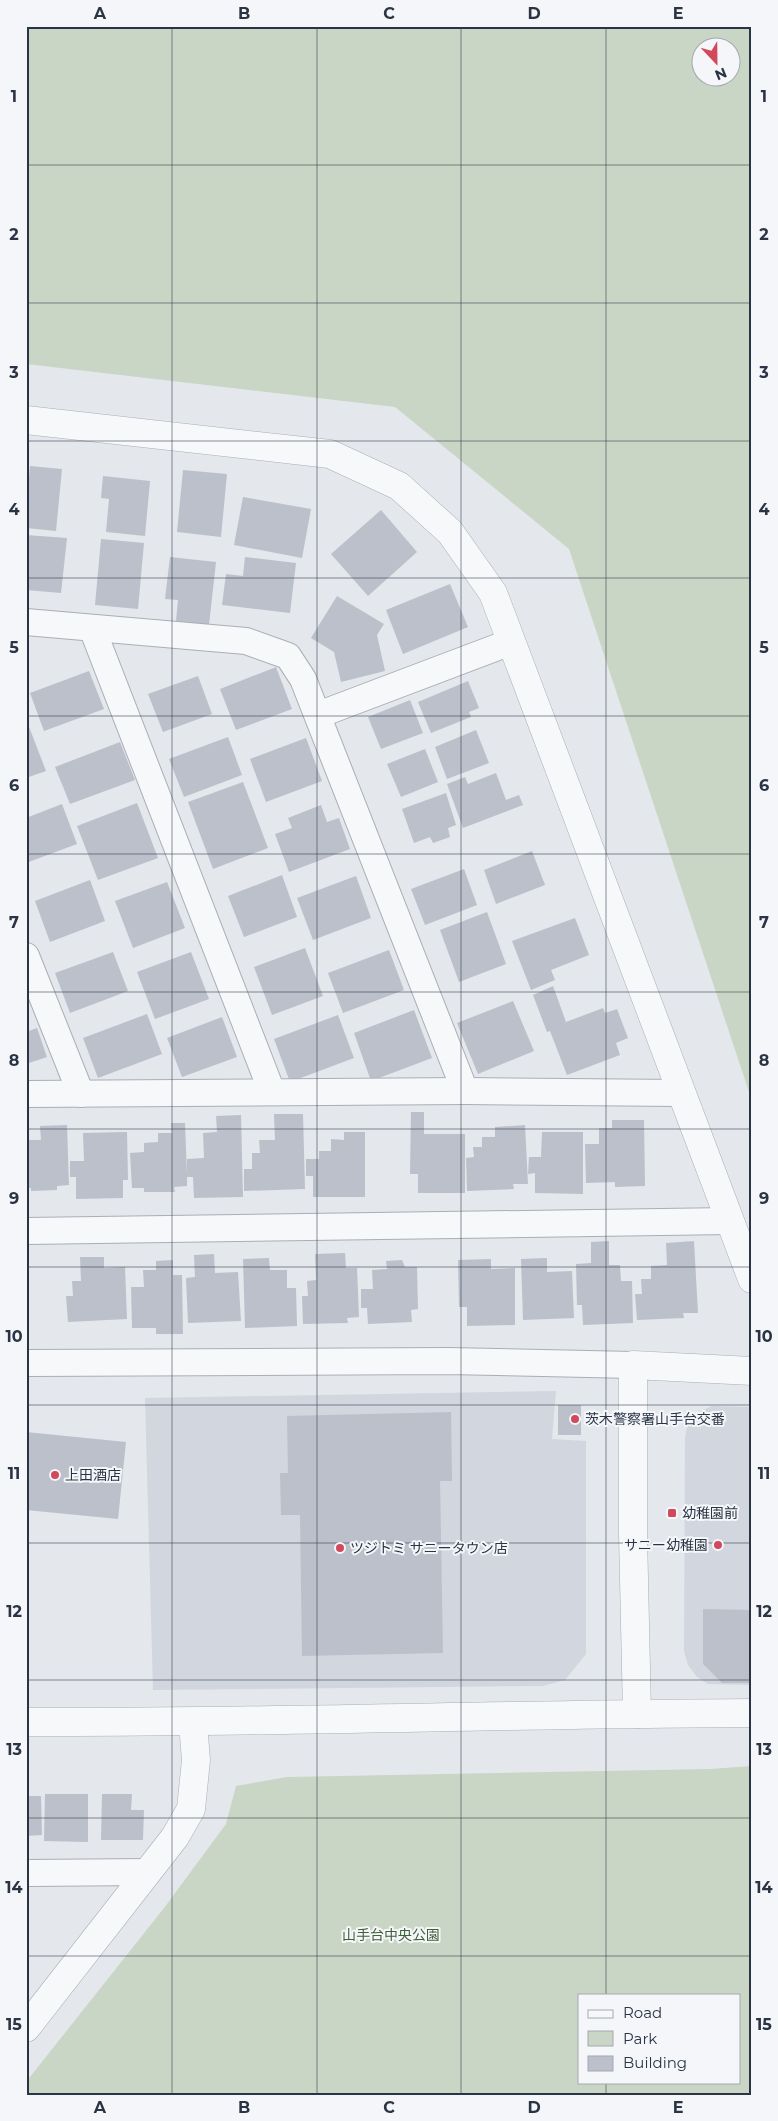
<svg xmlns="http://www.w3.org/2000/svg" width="778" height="2121" font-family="Montserrat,'Noto Sans JP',sans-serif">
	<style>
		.built { fill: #d2d6de }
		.green { fill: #c9d6c5; fill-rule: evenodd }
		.building { fill: #bbc0ca }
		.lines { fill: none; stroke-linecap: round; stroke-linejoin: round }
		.minor-casing { stroke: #a9aeb7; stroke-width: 28 }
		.tertiary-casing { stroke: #a9aeb7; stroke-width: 29 }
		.minor { stroke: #f7f8fa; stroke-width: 26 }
		.tertiary { stroke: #f7f8fa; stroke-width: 28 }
		.grid { fill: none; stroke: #2b3445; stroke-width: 1; stroke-opacity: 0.55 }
		.poi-dot { fill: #d1495b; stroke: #f4f6f9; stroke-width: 2 }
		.labels { text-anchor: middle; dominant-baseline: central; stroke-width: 4; stroke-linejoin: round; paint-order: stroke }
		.poi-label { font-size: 14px; fill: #2b3445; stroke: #f4f6f9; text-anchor: start }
		.park-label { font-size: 14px; fill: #3f6138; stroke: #f4f6f9 }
		.neatline { fill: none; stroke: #2b3445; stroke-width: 2 }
		.grid-label { font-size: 16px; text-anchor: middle; font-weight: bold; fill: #2b3445 }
	</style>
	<rect width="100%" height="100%" fill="#e4e7ec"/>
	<!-- built -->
	<g class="built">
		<path d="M556 1391 552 1439 586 1441V1654L565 1680 543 1686 153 1690 145 1398Z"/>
		<path d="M712 1406 752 1407V1685L708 1684 697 1677 688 1665 684 1651 685 1438 688 1423 697 1413Z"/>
	</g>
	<!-- green -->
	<g class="green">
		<path d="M26 26H752V1101L569 549 395 407 26 364ZM700 48H730V78H700Z"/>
		<path d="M752 1766V2095H26V2082L164 1908 226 1824 236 1786 287 1777 710 1769ZM579 1995H739V2082H579Z"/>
	</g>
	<!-- building -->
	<g class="building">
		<path d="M30 466 62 469 56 531 26 528V489H28Z"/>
		<path d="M183 470 227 474 221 537 177 532Z"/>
		<path d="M103 476 150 481 145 536 106 532 109 499 101 498Z"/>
		<path d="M243 497 311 509 302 558 234 545Z"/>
		<path d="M381 510 417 552 368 596 331 554Z"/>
		<path d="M26 535 67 538 61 593 26 590Z"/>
		<path d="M101 539 144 543 138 609 95 605Z"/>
		<path d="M170 557 216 562 209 625 176 621 178 600 165 599Z"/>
		<path d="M245 557 296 563 290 613 222 605 226 574 243 576Z"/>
		<path d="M450 584 468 627 403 654 386 610Z"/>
		<path d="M337 596 384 624 377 635 385 671 341 682 334 652 311 638Z"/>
		<path d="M276 667 292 709 236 730 220 689Z"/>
		<path d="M89 671 104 709 44 731 30 693Z"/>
		<path d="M198 676 212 714 163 732 148 694Z"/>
		<path d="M468 681 479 708 469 712 471 717 431 733 418 702Z"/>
		<path d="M410 700 423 733 381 749 368 717Z"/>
		<path d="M26 719 46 771 26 778Z"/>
		<path d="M476 730 489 763 447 779 435 747Z"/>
		<path d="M228 737 242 775 184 797 169 759Z"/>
		<path d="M306 738 322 781 266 802 250 759Z"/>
		<path d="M120 742 135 780 70 804 55 767Z"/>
		<path d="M425 749 438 782 401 797 387 764Z"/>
		<path d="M496 773 506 800 519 795 523 805 463 828 447 784 465 777 468 784Z"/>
		<path d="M243 782 268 848 213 869 188 802Z"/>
		<path d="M446 793 456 825 448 828 450 837 433 843 430 837 414 843 402 809Z"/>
		<path d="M137 803 158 858 98 880 77 826Z"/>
		<path d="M62 804 77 844 26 863V818Z"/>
		<path d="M321 805 327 822 339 818 350 849 289 872 275 834 292 828 288 818Z"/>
		<path d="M532 851 545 885 496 904 484 870Z"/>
		<path d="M464 869 477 905 425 925 411 889Z"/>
		<path d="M282 875 297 917 244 937 228 896Z"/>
		<path d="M356 876 371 918 313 940 297 898Z"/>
		<path d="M90 880 105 921 50 942 35 901Z"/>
		<path d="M167 882 185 928 133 948 115 901Z"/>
		<path d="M487 912 506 964 459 982 440 930Z"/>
		<path d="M575 918 589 955 551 970 555 980 531 990 512 941Z"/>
		<path d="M305 948 323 996 272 1015 254 967Z"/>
		<path d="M389 950 404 990 343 1013 328 973Z"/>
		<path d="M113 952 128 991 70 1013 55 973Z"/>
		<path d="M191 952 209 999 155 1019 137 972Z"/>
		<path d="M553 986 566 1022 603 1008 605 1013 617 1009 628 1038 616 1043 620 1055 567 1075 550 1031 547 1032 533 995Z"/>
		<path d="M513 1001 534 1051 478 1074 457 1023Z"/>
		<path d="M414 1010 432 1058 371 1081 354 1033Z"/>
		<path d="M147 1014 162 1054 98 1078 83 1038Z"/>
		<path d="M338 1015 354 1058 290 1082 274 1039Z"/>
		<path d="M222 1017 237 1057 182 1077 167 1038Z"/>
		<path d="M37 1028 47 1057 26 1064V1032Z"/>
		<path d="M411 1112H424V1134H465V1193H418V1174H410Z"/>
		<path d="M274 1114H303L305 1189 244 1191V1169H252V1153H260L259 1140H275Z"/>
		<path d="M241 1115 243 1197 194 1198 193 1177H187V1186L174 1187 175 1192H144V1188H132L130 1153 144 1152V1143L158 1142V1133H172L171 1123H185L187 1175V1159L204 1158 203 1133 217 1132 216 1116Z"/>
		<path d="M612 1120H644L645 1186 615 1187V1182L586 1183 585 1144H599V1128H612Z"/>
		<path d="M67 1125 69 1185 57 1186V1190L31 1191V1188H26V1140H41L40 1126Z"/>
		<path d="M525 1125 528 1184H513L514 1189 467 1191 466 1158 474 1157 473 1147H482V1137H495V1127Z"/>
		<path d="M127 1132 128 1180H123V1198L76 1199V1177H70V1161H84L83 1133Z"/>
		<path d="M344 1132H365V1197H313V1176H306V1159H319V1151H331V1139L344 1140Z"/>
		<path d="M542 1132H583V1194L535 1193V1173L528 1174 529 1157H541Z"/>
		<path d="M609 1241V1265H620L621 1281H632L633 1323 583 1325 582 1305H577L576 1264 591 1263V1242Z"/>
		<path d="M694 1241 698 1313H683L684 1318 637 1320 635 1294H642L641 1279H651V1266L667 1265 666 1243Z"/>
		<path d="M345 1253 346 1268H357L359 1317 347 1318 348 1323 303 1324 302 1296H308L307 1281 316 1280 315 1254Z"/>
		<path d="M214 1254 215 1273 238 1272 241 1321 188 1323 186 1278 195 1277 194 1255Z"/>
		<path d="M80 1257H104V1268L125 1267 127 1319 68 1322 66 1296H73L72 1281H81Z"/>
		<path d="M269 1258 270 1270H287V1288H296L297 1326 245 1328 243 1259Z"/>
		<path d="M547 1258V1272L572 1271 574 1318 523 1320 521 1259Z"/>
		<path d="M491 1259V1269L515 1268V1325L467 1326V1307H459L458 1260Z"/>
		<path d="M173 1260V1275H182L183 1334H156V1328H132L131 1287H144L143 1270H156V1261Z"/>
		<path d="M402 1260 405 1267H417L418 1309 411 1310 412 1322 368 1324 367 1308H361V1289H373L372 1270 387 1269 386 1261Z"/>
		<rect x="558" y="1405" width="23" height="30"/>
		<path d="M451 1412 452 1481H440L443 1653 302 1656 300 1515H281L280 1473H288L287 1416Z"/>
		<path d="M26 1432 126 1442 118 1519 26 1510Z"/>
		<path d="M703 1609 752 1610V1683H722L703 1664Z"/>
		<path d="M45 1794H88V1842L44 1841Z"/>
		<path d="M102 1794H132L131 1810H144L143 1840H101Z"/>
		<path d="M26 1796H41L42 1835 26 1836Z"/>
	</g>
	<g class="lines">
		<!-- minor casing -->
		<g class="minor-casing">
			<g id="minor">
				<path d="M26 622 246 641 288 656 303 679 465 1091"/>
				<path d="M92 628 272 1092"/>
				<path d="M318 715 511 642"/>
				<path d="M26 956 81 1094"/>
				<path d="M26 1094 465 1091 680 1093"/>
				<path d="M26 1231 730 1221"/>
				<path d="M26 1363 447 1361 633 1365"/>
				<path d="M26 1873 148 1872"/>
			</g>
		</g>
		<!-- tertiary casing -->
		<g class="tertiary-casing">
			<g id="tertiary">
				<path d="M26 420 330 454 399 486 450 532 493 593 752 1279"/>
				<path d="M637 1714 633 1534V1365L752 1371"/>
				<path d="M26 1722C268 1723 510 1714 752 1713"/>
				<path d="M26 2028 175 1837 191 1809 196 1760 193 1723"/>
			</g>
		</g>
		<!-- minor -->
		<use href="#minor" class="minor"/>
		<!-- tertiary -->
		<use href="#tertiary" class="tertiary"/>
	</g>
	<!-- grid -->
	<path class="grid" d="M172 26V2095M317 26V2095M461 26V2095M606 26V1995M26 165H752M26 303H752M26 441H752M26 578H752M26 716H752M26 854H752M26 992H752M26 1129H752M26 1267H752M26 1405H752M26 1543H752M26 1680H752M26 1818H752M26 1956H752M606 2082V2095"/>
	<!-- markers -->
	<g class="poi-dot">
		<circle cx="575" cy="1419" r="5"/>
		<circle cx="55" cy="1475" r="5"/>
		<rect x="667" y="1508" width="10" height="10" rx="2.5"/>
		<circle cx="718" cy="1545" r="5"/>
		<circle cx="340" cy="1548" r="5"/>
	</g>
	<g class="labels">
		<!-- poi labels -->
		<g class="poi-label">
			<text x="585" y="1419">茨木警察署山手台交番</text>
			<text x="65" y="1475">上田酒店</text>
			<text x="682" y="1513">幼稚園前</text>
			<text x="708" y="1545" text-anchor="end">サニー幼稚園</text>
			<text x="350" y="1548">ツジトミ サニータウン店</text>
		</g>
		<!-- park labels -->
		<g class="park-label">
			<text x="391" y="1935">山手台中央公園</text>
		</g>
	</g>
	<!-- border -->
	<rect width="778" height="2121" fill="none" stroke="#f4f6f9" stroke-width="55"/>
	<!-- legend -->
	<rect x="578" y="1994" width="162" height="90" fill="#f4f6f9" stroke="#a4a8b1"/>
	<rect x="588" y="2010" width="25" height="8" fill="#f7f8fa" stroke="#a4a8b1"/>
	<text x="623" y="2018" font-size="15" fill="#2b3445">Road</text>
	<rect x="588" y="2031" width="25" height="15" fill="#c9d6c5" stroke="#a4a8b1"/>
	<text x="623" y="2044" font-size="15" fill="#2b3445">Park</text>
	<rect x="588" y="2056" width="25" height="15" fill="#bbc0ca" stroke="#a4a8b1"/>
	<text x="623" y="2068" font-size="15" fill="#2b3445">Building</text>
	<!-- north arrow -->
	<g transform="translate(716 62) rotate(158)"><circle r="24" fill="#f4f6f9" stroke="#a4a8b1"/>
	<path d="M0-4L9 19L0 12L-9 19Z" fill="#d1495b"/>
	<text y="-8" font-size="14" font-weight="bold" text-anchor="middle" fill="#2b3445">N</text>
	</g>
	<rect x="28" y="28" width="722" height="2066" class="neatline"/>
	<g class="grid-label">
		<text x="100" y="19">A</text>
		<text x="244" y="19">B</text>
		<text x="389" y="19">C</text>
		<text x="534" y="19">D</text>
		<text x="678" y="19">E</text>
		<text x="14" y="102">1</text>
		<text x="764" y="102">1</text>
		<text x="14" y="240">2</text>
		<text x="764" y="240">2</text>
		<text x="14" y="378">3</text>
		<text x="764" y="378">3</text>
		<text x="14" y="515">4</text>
		<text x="764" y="515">4</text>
		<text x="14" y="653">5</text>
		<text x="764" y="653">5</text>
		<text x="14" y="791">6</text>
		<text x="764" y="791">6</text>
		<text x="14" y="928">7</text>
		<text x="764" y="928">7</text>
		<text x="14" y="1066">8</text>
		<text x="764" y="1066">8</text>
		<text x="14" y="1204">9</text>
		<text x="764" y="1204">9</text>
		<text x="14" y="1342">10</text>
		<text x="764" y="1342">10</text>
		<text x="14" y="1479">11</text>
		<text x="764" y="1479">11</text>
		<text x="14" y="1617">12</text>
		<text x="764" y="1617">12</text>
		<text x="14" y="1755">13</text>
		<text x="764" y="1755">13</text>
		<text x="14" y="1893">14</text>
		<text x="764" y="1893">14</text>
		<text x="14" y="2030">15</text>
		<text x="764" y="2030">15</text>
		<text x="100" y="2113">A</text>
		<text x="244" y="2113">B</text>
		<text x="389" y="2113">C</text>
		<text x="534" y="2113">D</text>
		<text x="678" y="2113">E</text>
	</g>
</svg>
